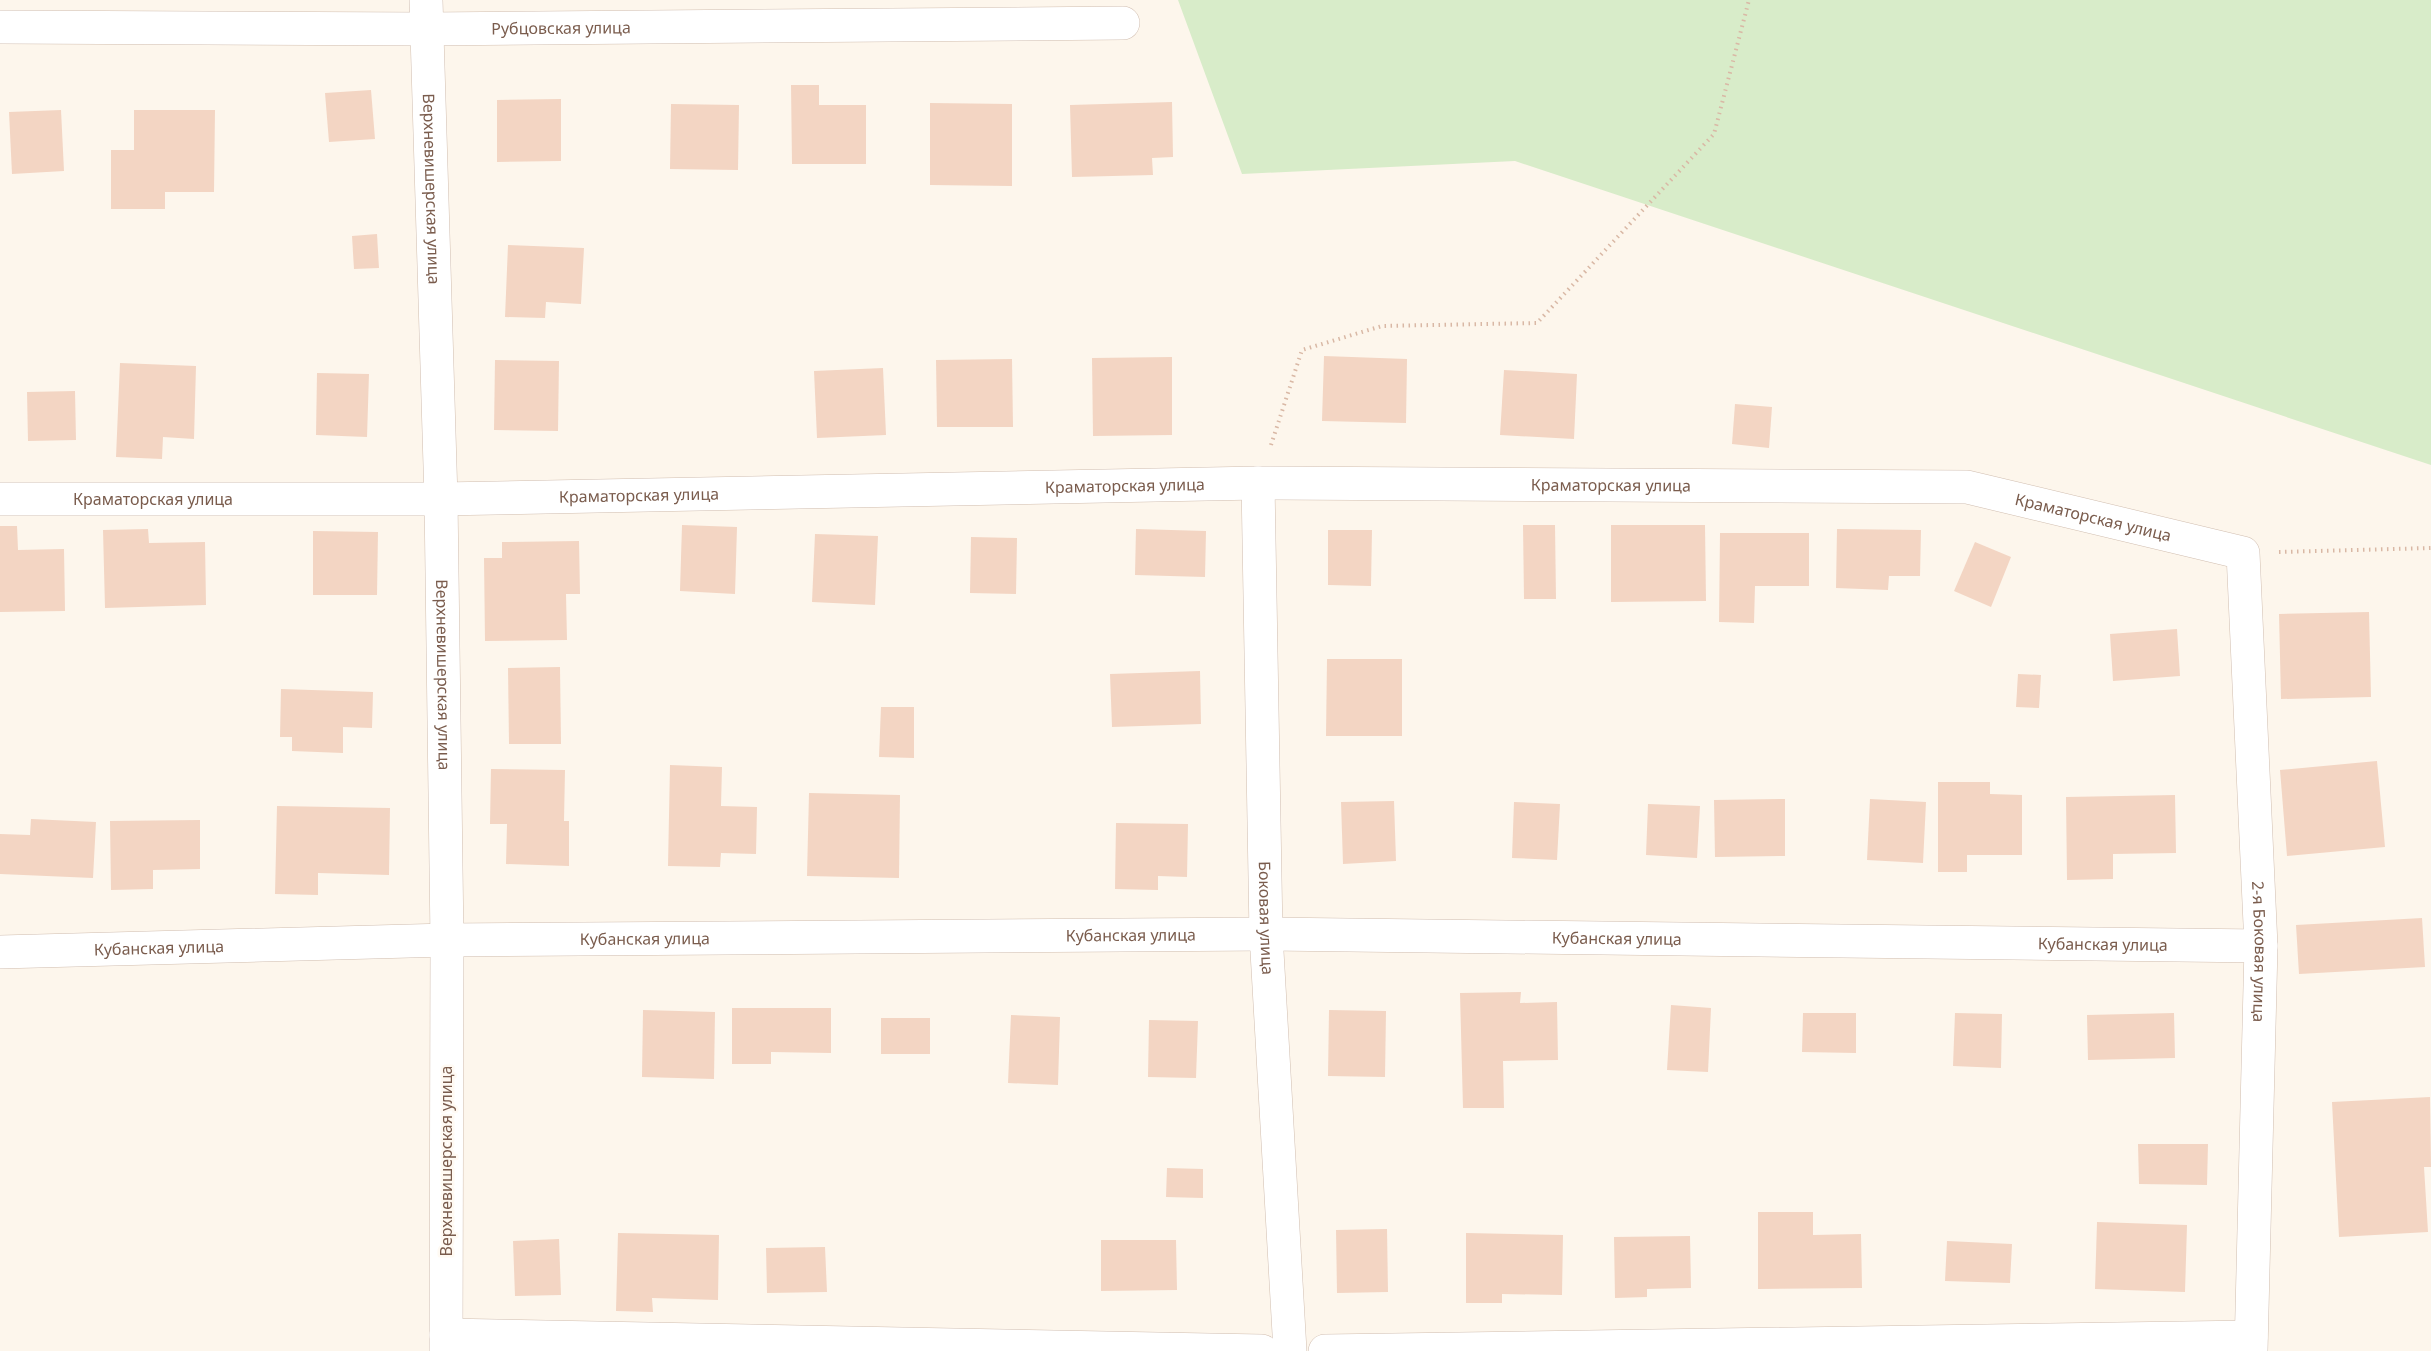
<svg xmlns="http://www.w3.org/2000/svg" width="2431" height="1351" font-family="'Noto Sans',sans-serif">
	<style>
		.green { fill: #d8ecc9 }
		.building { fill: #f3d5c3 }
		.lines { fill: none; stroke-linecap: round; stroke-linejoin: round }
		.street-casing { stroke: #d1beb0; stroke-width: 34 }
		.path { stroke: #d9b8a5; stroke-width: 4; stroke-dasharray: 1.5 4.5; stroke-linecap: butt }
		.street { stroke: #fff; stroke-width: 33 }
		.labels { text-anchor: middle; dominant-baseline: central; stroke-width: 5; stroke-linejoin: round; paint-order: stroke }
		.street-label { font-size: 16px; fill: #7a5c4d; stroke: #fffaf3 }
	</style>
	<rect width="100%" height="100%" fill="#fdf6ec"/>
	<!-- green -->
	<path class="green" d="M1178 0H2431V465L1515 161 1242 174Z"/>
	<!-- building -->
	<g class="building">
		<path d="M791 85H819V105H866V164H792Z"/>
		<path d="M371 90 375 139 329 142 325 93Z"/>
		<path d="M561 99V161L497 162V100Z"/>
		<path d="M1172 102 1173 157 1152 158 1153 175 1072 177 1070 105Z"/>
		<path d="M930 103 1012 104V186L930 185Z"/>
		<path d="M671 104 739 105 738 170 670 169Z"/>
		<path d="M61 110 64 171 12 174 9 112Z"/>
		<path d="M134 110H215L214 192H165V209H111V150H134Z"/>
		<path d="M377 234 379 268 354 269 352 236Z"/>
		<path d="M508 245 584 248 581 304 546 302 545 318 505 317Z"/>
		<path d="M1324 356 1407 359 1406 423 1322 421Z"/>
		<path d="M1172 357V435L1093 436 1092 358Z"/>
		<path d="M1012 359 1013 427H937L936 360Z"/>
		<path d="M495 360 559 361 558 431 494 430Z"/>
		<path d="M120 363 196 366 194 439 163 437 162 459 116 457Z"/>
		<path d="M883 368 886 435 817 438 814 371Z"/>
		<path d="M1504 370 1577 374 1574 439 1500 435Z"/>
		<path d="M317 373 369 374 367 437 316 435Z"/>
		<path d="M75 391 76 440 28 441 27 392Z"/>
		<path d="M1735 404 1772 407 1769 448 1732 444Z"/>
		<path d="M682 525 737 527 735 594 680 591Z"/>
		<path d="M1523 525H1555L1556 599H1524Z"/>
		<path d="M1611 525H1705L1706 601 1611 602Z"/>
		<path d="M0 526H17L18 550 64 549 65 611 0 612Z"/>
		<path d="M148 529 149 543 205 542 206 605 105 608 103 530Z"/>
		<path d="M1136 529 1206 531 1205 577 1135 575Z"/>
		<path d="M1837 529 1921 530 1920 576H1889L1888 590 1836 588Z"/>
		<path d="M1328 530H1372L1371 586 1328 585Z"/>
		<path d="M313 531 378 532 377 595H313Z"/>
		<path d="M1720 533H1809V586H1755L1754 623 1719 622Z"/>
		<path d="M815 534 878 536 875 605 812 602Z"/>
		<path d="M971 537 1017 538 1016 594 970 593Z"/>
		<path d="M579 541 580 594H566L567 640 485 641 484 558H502V542Z"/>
		<path d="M1975 542 2011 557 1991 607 1954 591Z"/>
		<path d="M2369 612 2371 697 2281 699 2279 614Z"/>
		<path d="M2177 629 2180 676 2113 681 2110 634Z"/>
		<path d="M1327 659H1402V736H1326Z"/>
		<path d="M560 667 561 744H509L508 668Z"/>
		<path d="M1200 671 1201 724 1112 727 1110 674Z"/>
		<path d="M2018 674 2041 675 2039 708 2016 707Z"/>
		<path d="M281 689 373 692 372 728 343 727V753L292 751V737H280Z"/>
		<path d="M881 707H914V758L879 757Z"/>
		<path d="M2377 761 2385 847 2287 856 2280 770Z"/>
		<path d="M670 765 722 767 721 806 757 807 756 854 721 853 720 867 668 866Z"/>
		<path d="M491 769 565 770 564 821H569V866L506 864 507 824H490Z"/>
		<path d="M1938 782H1990V794L2022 795V855H1967V872H1938Z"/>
		<path d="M809 793 900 795 899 878 807 876Z"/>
		<path d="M2175 795 2176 853 2113 854V879L2067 880 2066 797Z"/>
		<path d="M1785 799V856L1715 857 1714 800Z"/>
		<path d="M1870 799 1926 802 1923 863 1867 860Z"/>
		<path d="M1394 801 1396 861 1343 864 1341 802Z"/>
		<path d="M1514 802 1560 804 1557 860 1512 858Z"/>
		<path d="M1648 804 1700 806 1697 858 1646 855Z"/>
		<path d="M277 806 390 808 389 875 318 873V895L275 894Z"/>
		<path d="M31 819 96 822 93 878 0 874V834L30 835Z"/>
		<path d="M200 820V869L153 870V889L111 890 110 821Z"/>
		<path d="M1116 823 1188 824 1187 877 1158 876V890L1115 889Z"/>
		<path d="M2422 918 2425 967 2299 974 2296 925Z"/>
		<path d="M1521 992 1520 1003 1557 1002 1558 1060 1503 1061 1504 1108H1463L1460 993Z"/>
		<path d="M1671 1005 1711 1008 1708 1072 1667 1070Z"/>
		<path d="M732 1008H831V1053L771 1052V1064H732Z"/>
		<path d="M643 1010 715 1012 714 1079 642 1077Z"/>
		<path d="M1329 1010 1386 1011 1385 1077 1328 1076Z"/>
		<path d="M1803 1013H1856V1053L1802 1052Z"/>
		<path d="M1955 1013 2002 1014 2001 1068 1953 1066Z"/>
		<path d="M2174 1013 2175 1058 2088 1060 2087 1015Z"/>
		<path d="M1011 1015 1060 1017 1058 1085 1008 1083Z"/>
		<rect x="881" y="1018" width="49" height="36"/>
		<path d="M1149 1020 1198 1021 1196 1078 1148 1077Z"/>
		<path d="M2430 1097 2431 1167H2424L2428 1232 2339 1237 2332 1102Z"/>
		<path d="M2138 1144H2208L2207 1185 2139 1184Z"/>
		<path d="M1167 1168 1203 1169V1198L1166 1197Z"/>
		<path d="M1758 1212H1813V1235L1861 1234 1862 1288 1758 1289Z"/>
		<path d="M2097 1222 2187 1225 2185 1292 2095 1289Z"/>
		<path d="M1387 1229 1388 1292 1337 1293 1336 1230Z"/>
		<path d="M618 1233 719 1235 718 1300 652 1298 653 1312 616 1311Z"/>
		<path d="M1466 1233 1563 1235 1562 1295 1502 1294V1303H1466Z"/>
		<path d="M1690 1236 1691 1288 1647 1289V1297L1615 1298 1614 1237Z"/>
		<path d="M559 1239 561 1295 515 1296 513 1241Z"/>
		<path d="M1101 1240H1176L1177 1290 1101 1291Z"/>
		<path d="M1947 1241 2012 1244 2010 1283 1945 1281Z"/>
		<path d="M825 1247 827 1292 767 1293 766 1248Z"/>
	</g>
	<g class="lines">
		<!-- street casing -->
		<g class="street-casing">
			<g id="street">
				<path id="s1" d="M426 0 441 499 447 940 446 1351"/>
				<path id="s2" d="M0 27 428 29 1123 23"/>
				<path id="s3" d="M1258 483 1266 934 1290 1351"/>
				<path id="s4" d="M0 499H441L1258 483 1967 487 2243 553 2261 946 2251 1351"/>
				<path id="s5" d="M0 952 447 940 1266 934 2261 946"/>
				<path d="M446 1335 1262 1351"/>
				<path d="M1325 1351 2251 1337"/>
			</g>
		</g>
		<!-- path -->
		<g class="path">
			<path d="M1271 445 1302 350 1382 326 1537 323 1714 134 1749 0"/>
			<path d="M2279 552 2431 548"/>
		</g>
		<!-- street -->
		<use href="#street" class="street"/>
	</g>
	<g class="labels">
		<!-- street labels -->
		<g class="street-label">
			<text stroke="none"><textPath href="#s2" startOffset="561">Рубцовская улица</textPath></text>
			<text stroke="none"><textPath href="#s1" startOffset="189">Верхневишерская улица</textPath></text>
			<text stroke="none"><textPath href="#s4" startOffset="1611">Краматорская улица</textPath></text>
			<text stroke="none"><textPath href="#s4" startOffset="1125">Краматорская улица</textPath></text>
			<text stroke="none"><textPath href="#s4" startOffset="639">Краматорская улица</textPath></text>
			<text stroke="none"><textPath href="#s4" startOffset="153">Краматорская улица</textPath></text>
			<text stroke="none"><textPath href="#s4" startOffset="2097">Краматорская улица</textPath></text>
			<text stroke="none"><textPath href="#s1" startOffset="675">Верхневишерская улица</textPath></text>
			<text stroke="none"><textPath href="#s3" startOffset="435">Боковая улица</textPath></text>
			<text stroke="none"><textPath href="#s5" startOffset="1131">Кубанская улица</textPath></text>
			<text stroke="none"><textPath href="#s5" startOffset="645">Кубанская улица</textPath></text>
			<text stroke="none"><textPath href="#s5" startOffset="1617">Кубанская улица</textPath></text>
			<text stroke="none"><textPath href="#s5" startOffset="2103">Кубанская улица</textPath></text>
			<text stroke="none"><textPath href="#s5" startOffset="159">Кубанская улица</textPath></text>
			<text stroke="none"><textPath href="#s4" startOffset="2650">2-я Боковая улица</textPath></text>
			<text transform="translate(446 1161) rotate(-90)">Верхневишерская улица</text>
		</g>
	</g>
</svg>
